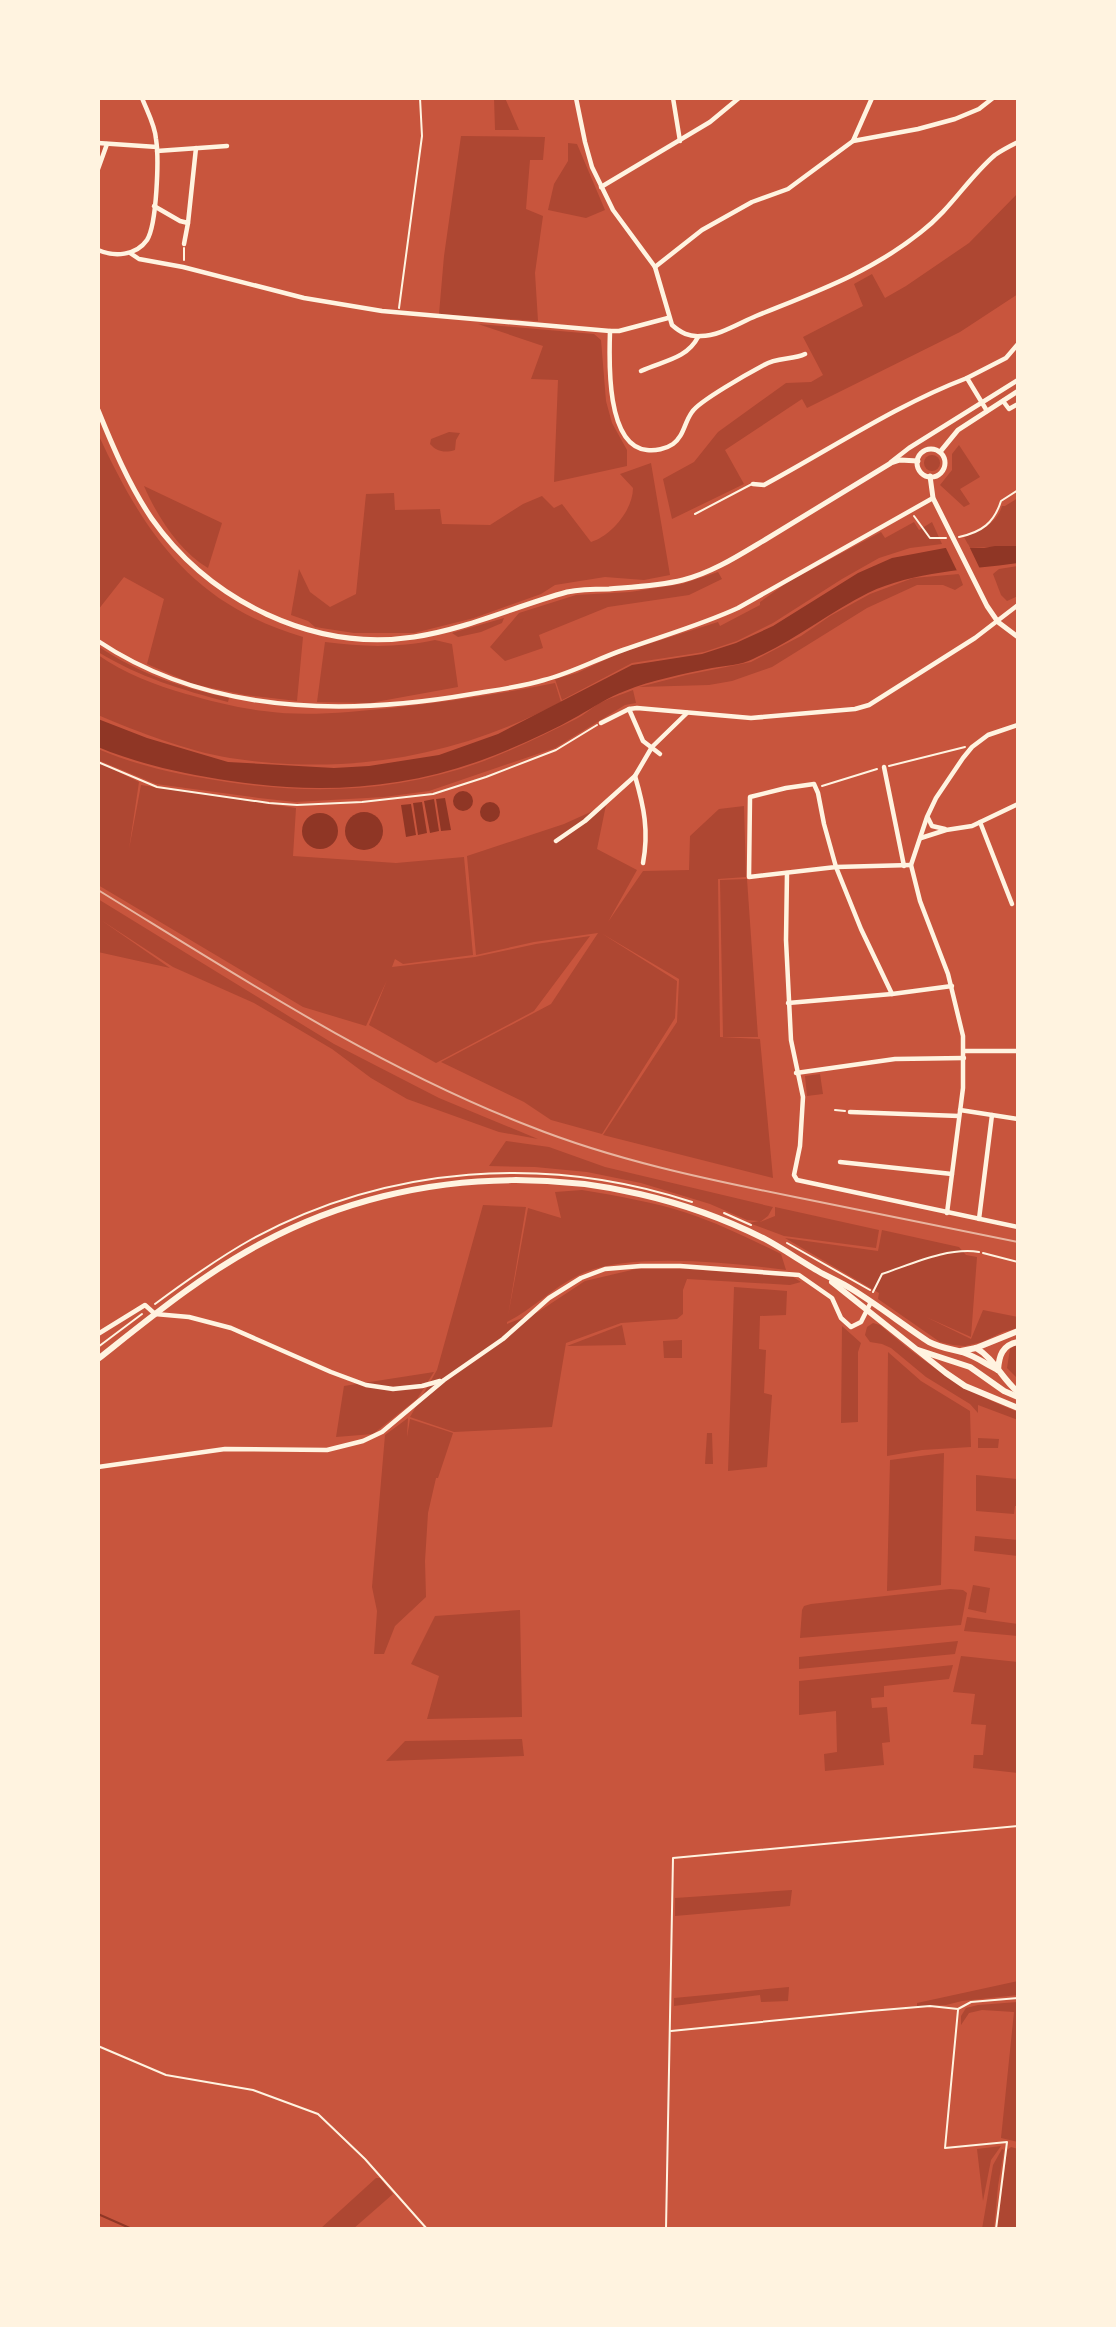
<svg xmlns="http://www.w3.org/2000/svg" width="1116" height="2327" font-family="Signika,sans-serif">
	<style>
		.green { fill: #ae4732 }
		.water { fill: #8f3625 }
		.pier { fill: #c8553d }
		.lines { fill: none; stroke-linecap: round; stroke-linejoin: round }
		.stream { stroke: #8f3625; stroke-width: 2 }
		.path { stroke: #fff3e0; stroke-width: 2 }
		.service { stroke: #fff3e0; stroke-width: 2 }
		.minor { stroke: #fff3e0; stroke-width: 4.5 }
		.tertiary { stroke: #fff3e0; stroke-width: 5 }
		.secondary { stroke: #fff3e0; stroke-width: 6 }
		.rail { stroke: #e9b49f; stroke-width: 2 }
	</style>
	<rect width="100%" height="100%" fill="#c8553d"/>
	<!-- green -->
	<g class="green">
		<path d="M494 98H505L519 130H495Z"/>
		<path d="M461 136 545 137 543 160H530L526 209 543 216 535 273 538 321 439 314 444 256Z"/>
		<path d="M568 143 577 144 605 210 586 218 548 210 554 184 568 161Z"/>
		<path d="M1018 193V294L960 332 807 408 802 399 725 450 744 484 672 519 663 479 694 462 718 432 786 383 811 382 823 375 803 337 863 306 854 284 872 274 885 298 906 286 969 243Z"/>
		<path d="M478 324 594 334 601 340 606 401 612 423 627 450V466L554 482 558 380 531 379 543 346Z"/>
		<path d="M449 432 460 433 456 440 455 450C445 453 437 452 430 444L431 439Z"/>
		<path d="M98 434C145 535 192 604 303 637L297 701 245 695 193 684 147 664 164 599 124 577 98 610Z"/>
		<path d="M959 445 980 477 960 489 970 504 964 507 940 485 952 470V454Z"/>
		<circle cx="932" cy="463" r="8"/>
		<path d="M651 463 670 575 644 580 605 577 555 585 541 594 474 618 414 633H354L315 627 308 621 291 615 299 569 310 592 330 607 356 594 366 494 394 493 395 510 440 509 442 524 490 525 523 504 542 496 554 508 562 504 591 542C611 536 633 510 633 488L620 474Z"/>
		<path d="M144 486 222 523 208 568C179 551 157 516 144 486Z"/>
		<path d="M1018 498V546L970 548 964 537C980 530 997 524 1002 506H1005Z"/>
		<path d="M914 522 919 530 932 522 942 544 910 548 879 558 842 579 773 623 737 641 704 652 632 663 562 700 555 679 577 673 620 653 718 622 720 626 760 605V602L788 582 881 532 885 538Z"/>
		<path d="M1018 566V596L1007 601 1001 595 993 574 999 569Z"/>
		<path d="M718 572 722 579 689 595 608 607 539 635 543 648 505 661 490 647 519 613 576 595 630 592 682 584Z"/>
		<path d="M959 574 963 585 955 590 943 585H917L867 608 772 667 732 681 709 685 639 687 686 675 751 662 801 636 830 616 870 594 913 578Z"/>
		<path d="M504 618 502 623 481 632 458 637 452 633Z"/>
		<path d="M435 640 452 644 458 687 370 703 317 702 325 642C363 647 397 648 435 640Z"/>
		<path d="M98 646C137 673 182 688 229 698L228 702C182 690 139 677 98 652Z"/>
		<path d="M98 655C124 673 155 685 186 694 211 701 237 708 264 711 306 717 349 712 391 708 446 702 501 694 555 683L561 702C456 757 348 776 230 758 187 751 138 732 98 715Z"/>
		<path d="M633 690 636 703 625 705 555 748 429 791 384 797 295 802 259 798 156 784 98 760V749C140 767 182 775 227 782 314 795 400 792 484 761 515 749 546 734 576 719 584 715 590 709 598 704 609 698 621 695 633 690Z"/>
		<path d="M98 762 139 782 129 849 141 785 296 808 293 856 396 863 464 857 473 955 403 964 395 959 392 967 475 957 536 944 590 936 534 1011 436 1063 369 1025 387 980 366 1026 303 1007 98 885Z"/>
		<path d="M606 805 597 849 637 870 608 922 643 871 689 870 690 836 719 809 744 806 746 877 718 879 720 1037 760 1039 773 1178 603 1135 677 1022 679 979 601 933 677 981 675 1018 602 1134 551 1120 524 1102 441 1062 551 1004 598 933 534 942 476 955 467 856 564 824Z"/>
		<path d="M747 879 758 1037H723L720 880Z"/>
		<path d="M98 899 334 1044 439 1098 538 1139 499 1132 407 1099 371 1078 332 1049 254 1003 173 967 101 920 170 968 98 952Z"/>
		<path d="M820 1074 823 1094 807 1096 805 1076Z"/>
		<path d="M506 1141 549 1147 605 1167 773 1207 768 1216 760 1222 775 1216V1207L879 1230 876 1248 784 1236 749 1223 759 1221 747 1220 710 1204 641 1183 587 1172 535 1167 489 1166Z"/>
		<path d="M582 1190C618 1196 653 1202 687 1213 720 1224 750 1239 781 1254L786 1270C733 1263 626 1251 579 1275 553 1287 532 1310 507 1322V1324L538 1312 585 1281 636 1269H688L793 1277 801 1282 790 1285 687 1279 683 1290V1314L677 1319 621 1323 566 1343 552 1427 454 1432 410 1417 437 1370 483 1205 526 1207 508 1316 528 1208 561 1218 555 1192Z"/>
		<path d="M882 1230 959 1247 966 1255 977 1257 971 1337 926 1317 971 1339 983 1310 1018 1317V1328L1003 1332 982 1342 965 1346 953 1345 940 1342 878 1299 879 1293 785 1238 878 1251Z"/>
		<path d="M734 1287 787 1291 786 1315 760 1316 759 1349 766 1350 764 1393 772 1395 767 1467 728 1471Z"/>
		<path d="M873 1323 880 1325C926 1364 961 1390 1018 1412V1420L978 1405V1413L970 1404 926 1377 891 1348 882 1344 870 1342 865 1335 867 1327Z"/>
		<path d="M622 1325 626 1345 567 1346Z"/>
		<path d="M842 1326 861 1343 858 1352V1422L841 1423Z"/>
		<path d="M682 1340V1358H664L663 1341Z"/>
		<path d="M1014 1346H1018V1379L1007 1368 1010 1349Z"/>
		<path d="M888 1352 921 1381 970 1411 971 1447 922 1450 887 1456Z"/>
		<path d="M434 1372 417 1399 373 1434 336 1437 344 1386Z"/>
		<path d="M408 1418 407 1437 410 1419 453 1433 438 1478H436L428 1513 425 1561 426 1597 395 1626 384 1654H374L377 1611 372 1587 385 1435Z"/>
		<path d="M707 1433H712L713 1464H705Z"/>
		<path d="M978 1438 999 1439 998 1448H978Z"/>
		<path d="M944 1453 941 1585 887 1591 890 1460Z"/>
		<path d="M976 1475 1017 1479 1018 1506H1015L1014 1514 976 1511Z"/>
		<path d="M975 1536 1018 1540V1556L974 1551Z"/>
		<path d="M973 1585 990 1588 986 1613 968 1609Z"/>
		<path d="M950 1589 963 1590 967 1593 961 1625 800 1638 802 1610 804 1606 811 1604Z"/>
		<path d="M520 1610 522 1717 427 1719 439 1676 411 1664 435 1616Z"/>
		<path d="M967 1617 1018 1624V1636L964 1631Z"/>
		<path d="M958 1641 955 1654 799 1669V1657Z"/>
		<path d="M961 1656 1018 1662V1773L973 1768 974 1755H983L986 1725 971 1724 975 1694 953 1692Z"/>
		<path d="M953 1665 949 1679 884 1686V1697L871 1698 872 1708 887 1707 890 1742 882 1743 884 1765 825 1771 824 1754 837 1752 836 1711 799 1715V1681Z"/>
		<path d="M522 1739 524 1756 386 1761 405 1741Z"/>
		<path d="M792 1890 790 1906 675 1916V1898Z"/>
		<path d="M1018 1981V1995L962 2001 946 2005 917 2006V2003Z"/>
		<path d="M789 1987 788 2001 761 2002 760 1995 674 2006V1998Z"/>
		<path d="M1018 2002V2142L1001 2138 1014 2012 982 2010 969 2013 961 2025V2016L966 2008 978 2005Z"/>
		<path d="M1001 2146 991 2160 983 2201 977 2149Z"/>
		<path d="M1011 2147 1018 2149V2229H997L1007 2150Z"/>
		<path d="M1002 2149 1004 2150 998 2186 994 2229H982L993 2165Z"/>
		<path d="M376 2178H380L393 2194 353 2229H320Z"/>
	</g>
	<!-- water -->
	<g class="water">
		<path d="M995 546H1018V563C968 570 914 571 868 593 828 613 794 641 753 659 741 665 725 666 712 668 683 674 652 680 625 691 608 697 594 707 578 716 548 733 514 748 482 760 400 790 316 794 231 781 185 774 141 765 98 747V719L147 738 228 762 334 768 369 766 439 755 498 734 632 665 702 654 736 643 773 626 858 573 892 558 945 548H984Z"/>
		<circle cx="463" cy="801" r="10"/>
		<path d="M445 798 451 830 441 831 436 799Z"/>
		<path d="M434 799 439 831 430 833 424 801Z"/>
		<circle cx="490" cy="812" r="10"/>
		<path d="M422 802 427 833 418 835 413 803Z"/>
		<path d="M411 804 416 835 406 837 401 805Z"/>
		<circle cx="364" cy="831" r="19"/>
		<circle cx="320" cy="831" r="18"/>
	</g>
	<!-- pier -->
	<path class="pier" d="M944 544H968L981 571 959 575Z"/>
	<g class="lines">
		<!-- stream -->
		<path class="stream" d="M98 2214 132 2229"/>
		<!-- path -->
		<g class="path">
			<path d="M184 260V248"/>
			<path d="M399 308 422 136 420 98"/>
			<path d="M914 516 930 538H946"/>
			<path d="M959 537C982 532 994 523 1001 501L1018 490"/>
			<path d="M98 762 157 787 269 803 297 805 362 802 433 794 486 777 556 750 597 725"/>
			<path d="M889 766 965 747"/>
			<path d="M822 786 877 769"/>
			<path d="M835 1110 845 1111"/>
			<path d="M724 1213 751 1225"/>
			<path d="M787 1243 870 1290"/>
			<path d="M983 1253 1018 1262"/>
			<path d="M155 1304C186 1281 218 1258 252 1239 388 1165 547 1154 692 1202"/>
			<path d="M98 1347 142 1314"/>
			<path d="M958 2010 945 2148 1007 2142 996 2229"/>
			<path d="M671 2031 870 2011 930 2006 958 2009 971 2002 1018 1998"/>
			<path d="M98 2046 166 2075 253 2090 318 2114 365 2159 427 2229"/>
			<path d="M666 2229 673 1858 1018 1826"/>
		</g>
		<!-- service -->
		<g class="service">
			<path d="M695 514 752 484"/>
			<path d="M873 1292 882 1274C912 1264 948 1247 979 1252"/>
		</g>
		<!-- minor -->
		<g class="minor">
			<path d="M576 98 585 142 592 167 613 210 655 267 672 325C681 333 689 337 701 336 719 336 739 323 756 316 815 292 870 273 921 232 951 209 968 178 995 155 1002 150 1010 146 1018 142"/>
			<path d="M673 98 680 141"/>
			<path d="M853 141 872 98"/>
			<path d="M98 143 157 147"/>
			<path d="M157 151 227 146"/>
			<path d="M98 169 107 144"/>
			<path d="M601 187 710 122 739 98"/>
			<path d="M154 206 180 221 188 223 196 148"/>
			<path d="M184 244 188 223"/>
			<path d="M98 250C114 257 136 256 147 240 157 224 159 158 156 139 155 125 147 111 142 98"/>
			<path d="M130 253 139 259 183 267 304 298 382 311 610 331H619L668 318"/>
			<path d="M655 267 702 230 752 202 788 189 853 141 918 129 955 119 979 109 993 98"/>
			<path d="M610 331C609 361 606 446 647 450 655 451 666 449 673 444 684 436 684 423 692 412 699 401 749 373 764 365 777 357 793 360 805 354"/>
			<path d="M641 371C662 361 687 359 698 337"/>
			<path d="M967 378 1006 358 1018 344"/>
			<path d="M1003 401 1009 409 1018 404"/>
			<path d="M891 462 909 448 1018 380"/>
			<path d="M753 484 764 485C831 449 896 405 967 378L987 411"/>
			<path d="M98 641C207 714 346 716 472 694 496 690 521 687 544 680 572 673 597 659 623 650 662 636 701 625 738 608L933 498"/>
			<path d="M629 709 643 741 660 754"/>
			<path d="M601 723 629 709 637 708 751 718 855 709 869 705 975 638 1018 605"/>
			<path d="M884 767 904 866"/>
			<path d="M635 776C644 807 649 831 643 863"/>
			<path d="M928 818 932 826 945 829"/>
			<path d="M980 822 1012 904"/>
			<path d="M921 838 946 830 972 826 1018 804"/>
			<path d="M556 841 585 821 635 776 652 747 687 713"/>
			<path d="M787 873 786 940 791 1040 803 1097 800 1146 794 1175 797 1180 1018 1227"/>
			<path d="M892 994 861 929 836 867 824 824 818 793 814 784 786 788 750 797 749 877 836 867 911 865"/>
			<path d="M788 1003 892 994 952 986"/>
			<path d="M964 1051H1018"/>
			<path d="M796 1073 895 1059 964 1058"/>
			<path d="M960 1110 1018 1119"/>
			<path d="M850 1112 959 1116"/>
			<path d="M840 1162 952 1174"/>
			<path d="M947 1213 963 1088V1036L948 974 920 901 911 865 927 817 936 798 963 758 972 747 988 735 1018 725"/>
			<path d="M979 1219 992 1115"/>
			<path d="M98 1334 145 1305 155 1314 189 1317 231 1328 331 1372 366 1385 393 1389 422 1386 440 1381"/>
			<path d="M98 1467 225 1449 327 1450 363 1441 382 1432 444 1380 503 1339 549 1298 581 1278 605 1269 641 1266H680L799 1275 832 1298 841 1318 851 1327 861 1322 871 1302"/>
		</g>
		<!-- tertiary -->
		<g class="tertiary">
			<path d="M98 410C113 447 129 485 152 519 210 601 313 652 414 637 467 629 516 606 567 592 581 589 595 589 609 589 634 587 659 586 683 580 714 572 741 554 768 538 809 513 850 488 891 463L900 460 918 461"/>
			<circle cx="931" cy="463" r="14"/>
			<path d="M940 452 958 430 1018 391"/>
			<path d="M930 476 933 498 987 606 998 622 1018 637"/>
		</g>
		<!-- secondary -->
		<g class="secondary">
			<path d="M832 1282 946 1373 965 1386 1018 1408"/>
			<path d="M976 1348C994 1358 1002 1379 1018 1392"/>
			<path d="M918 1350 970 1367 1004 1391 1018 1397"/>
			<path d="M961 1351 976 1348 1018 1331"/>
			<path d="M98 1359C151 1317 203 1274 262 1243 416 1160 607 1160 763 1238 782 1248 799 1260 818 1271 828 1277 840 1282 850 1288 878 1305 903 1325 929 1342 941 1348 951 1349 962 1352 975 1356 986 1364 998 1370"/>
			<path d="M998 1370C999 1356 1002 1345 1018 1342"/>
		</g>
		<!-- rail -->
		<path class="rail" d="M98 890C238 976 375 1066 529 1126 614 1160 705 1179 795 1197 869 1212 944 1227 1018 1242"/>
	</g>
	<!-- border -->
	<rect width="1116" height="2327" fill="none" stroke="#fff3e0" stroke-width="200"/>
</svg>
